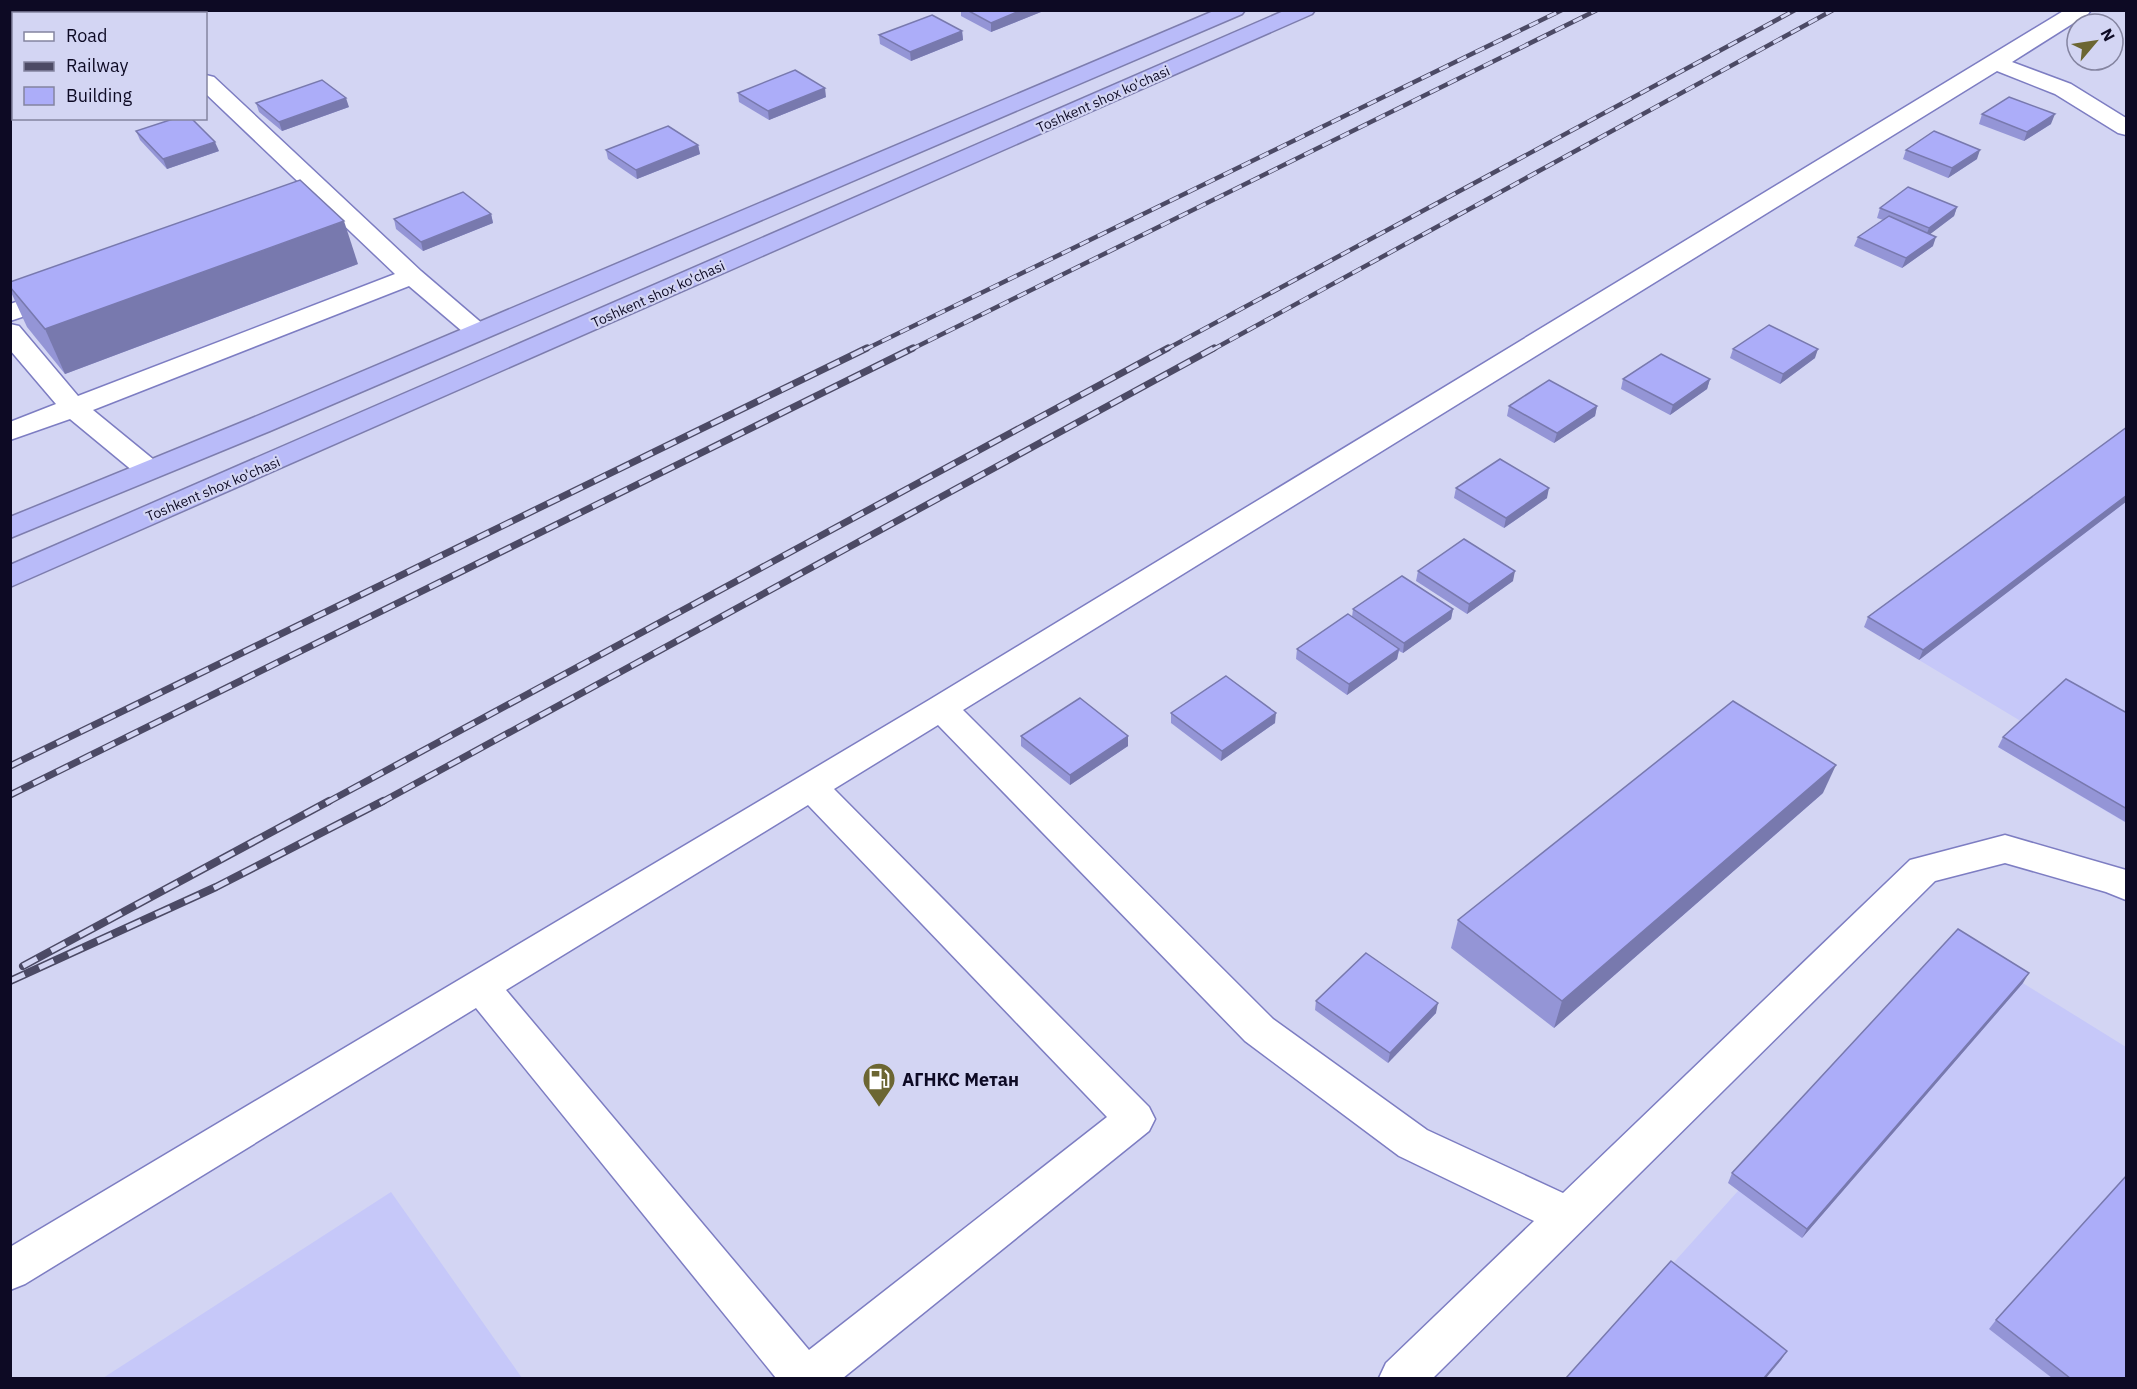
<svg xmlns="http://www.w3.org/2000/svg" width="2137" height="1389" font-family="'IBM Plex Sans',sans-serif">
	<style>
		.built { fill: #c6c8f9 }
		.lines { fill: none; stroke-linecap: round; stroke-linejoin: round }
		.minor-casing { stroke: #7d7dc2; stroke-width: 3 }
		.highway-casing { stroke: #7d7dae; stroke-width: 3 }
		.minor { fill: #fff; fill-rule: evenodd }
		.highway { fill: #b9bbf9; fill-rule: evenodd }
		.rail-far2-casing { stroke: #4c4a65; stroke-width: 4.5 }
		.rail-far1-casing { stroke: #4c4a65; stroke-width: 7 }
		.rail-casing { stroke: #4c4a65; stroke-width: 8 }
		.rail-far2 { stroke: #d3d5f3; stroke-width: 3; stroke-dasharray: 10; stroke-linecap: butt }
		.rail-far1 { stroke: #d3d5f3; stroke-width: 4.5; stroke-dasharray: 13; stroke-linecap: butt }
		.rail { stroke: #d3d5f3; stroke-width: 5; stroke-dasharray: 16; stroke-linecap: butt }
		.wall { fill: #9495d6 }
		.shaded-wall { fill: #7879ae }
		.building { fill: #acadf9; stroke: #7879ae; stroke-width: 1.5 }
		.labels { text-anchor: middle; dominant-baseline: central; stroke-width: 4.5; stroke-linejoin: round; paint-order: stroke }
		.far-street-label { font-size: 14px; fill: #0d0a24; stroke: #d3d5f3 }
		.near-poi-label { font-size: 18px; font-weight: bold; fill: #0d0a24; stroke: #d3d5f3; text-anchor: start }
	</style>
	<rect width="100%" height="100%" fill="#d3d5f3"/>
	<!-- built -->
	<g class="built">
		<path d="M2126 501V823L1998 747 2024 723 1919 660Z"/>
		<path d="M1952 939 2126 1047V1378H1570L1738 1191Z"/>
		<path d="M391 1192 522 1378H103Z"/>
	</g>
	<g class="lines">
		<!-- minor casing -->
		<g class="minor-casing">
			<g id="minor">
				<path d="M120 10H141L143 14H122Z"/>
				<path d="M2065 10H2091L2088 14 2012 62 2071 84 2126 118V135L2118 133 2055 94 1997 71 963 710 1273 1019 1427 1130 1563 1193 1910 860 2005 835 2126 870V900L2106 892 2005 863 1935 881 1433 1378H1379L1386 1363 1534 1221 1399 1156 1245 1041 938 725 834 789 1149 1107 1155 1119 1149 1131 843 1378H776L476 1008 25 1284 10 1290V1247L929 700ZM808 805 1107 1117 809 1350 506 990Z"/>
				<path d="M206 75 214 77 421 271 491 331 487 337 478 339 469 337 409 286 93 410 159 464 164 470 159 476 149 479 139 476 70 419 10 440V422L56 404 10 350V324L19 326 78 396 395 274 206 94Z"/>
				<path d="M61 287 70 289 74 295 70 301 10 321V304Z"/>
			</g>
		</g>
		<!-- highway casing -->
		<g class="highway-casing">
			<g id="highway">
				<path d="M1216 10H1245L1242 14 270 431 10 538V517L250 419Z"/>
				<path d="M1286 10H1315L1312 14 10 587V565Z"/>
			</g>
		</g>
		<!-- minor -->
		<use href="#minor" class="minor"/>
		<!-- highway -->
		<use href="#highway" class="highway"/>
		<!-- rail-far2 casing -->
		<g class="rail-far2-casing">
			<g id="rail-far2">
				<path d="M864 350 1562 10"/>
				<path d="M910 350 1597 10"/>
				<path d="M1165 350 1795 10"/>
				<path d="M1212 350 1833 10"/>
			</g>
		</g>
		<!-- rail-far1 casing -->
		<g class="rail-far1-casing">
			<g id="rail-far1">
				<path d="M10 766 867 348"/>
				<path d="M10 795 913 348"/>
				<path d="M326 803 1168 348"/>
				<path d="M380 803 1214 348"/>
			</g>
		</g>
		<!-- rail casing -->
		<g class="rail-casing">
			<g id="rail">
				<path d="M23 966 329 801"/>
				<path d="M10 981 216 887 383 801"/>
			</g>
		</g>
		<!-- rail-far2 -->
		<use href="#rail-far2" class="rail-far2"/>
		<!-- rail-far1 -->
		<use href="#rail-far1" class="rail-far1"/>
		<!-- rail -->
		<use href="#rail" class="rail"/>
	</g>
	<!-- wall -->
	<g class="wall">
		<path d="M961 10H1041V12L991 32 961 16Z"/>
		<path d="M962 31 963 40 911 61 880 44 879 35Z"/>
		<path d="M14 32V56L10 53V33Z"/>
		<path d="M738 93 826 97 769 120 739 102Z"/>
		<path d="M256 103 349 107 282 131 259 112Z"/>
		<path d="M1982 114 2051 124 2024 141 1979 124Z"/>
		<path d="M136 131 219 151 167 169 140 140Z"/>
		<path d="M698 145 700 154 637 179 608 159 606 150Z"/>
		<path d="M1906 150 1977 159 1948 178 1903 159Z"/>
		<path d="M1957 207 1954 216 1930 234 1933 246 1902 268 1854 246 1858 237 1883 220 1877 218 1880 208Z"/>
		<path d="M491 214 493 223 423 251 396 229 394 219Z"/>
		<path d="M358 264 65 374 27 327 10 290V282Z"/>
		<path d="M1733 349 1815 358 1780 384 1730 358Z"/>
		<path d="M1623 379H1710L1707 389 1670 415 1621 389Z"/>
		<path d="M1509 406H1597L1595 416 1554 443 1507 416Z"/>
		<path d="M2127 427V501L1919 660 1864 627 1868 617Z"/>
		<path d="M1456 488 1547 498 1504 528 1454 498Z"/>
		<path d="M1418 571 1513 581 1467 614 1416 581Z"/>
		<path d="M1353 609H1453L1451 619 1403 653 1399 651 1397 659 1347 695 1296 659 1297 649 1352 617Z"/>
		<path d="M1171 713 1275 723 1221 761 1171 723Z"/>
		<path d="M2127 713V823L1998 747 2003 737Z"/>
		<path d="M1021 736H1128V746L1070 785 1021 746Z"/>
		<path d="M1823 793 1554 1028 1451 948 1458 920Z"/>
		<path d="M2023 983 1802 1238 1728 1183 1732 1173Z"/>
		<path d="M1316 1001 1436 1013 1388 1063 1315 1010Z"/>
		<path d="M1996 1320 2127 1378H2052L1989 1329Z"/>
	</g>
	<!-- shaded-wall -->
	<g class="shaded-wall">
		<path d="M1022 10H1041V12L991 32V23Z"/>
		<path d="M962 31 963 40 911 61 910 52Z"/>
		<path d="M825 88 826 97 769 120 768 111Z"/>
		<path d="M346 98 349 107 282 131 279 122Z"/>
		<path d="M2055 114 2051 124 2024 141 2027 132Z"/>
		<path d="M215 142 219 151 167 169 163 159Z"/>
		<path d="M698 145 700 154 637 179 636 170Z"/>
		<path d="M1980 150 1977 159 1948 178 1952 168Z"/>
		<path d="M1957 207 1954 216 1925 238 1929 228Z"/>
		<path d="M491 214 493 223 423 251 421 242Z"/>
		<path d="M344 221 358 264 65 374 45 329Z"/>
		<path d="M1936 237 1933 246 1902 268 1906 258Z"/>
		<path d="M1818 349 1815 358 1780 384 1783 374Z"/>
		<path d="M1710 379 1707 389 1670 415 1673 405Z"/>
		<path d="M1597 406 1595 416 1554 443 1557 433Z"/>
		<path d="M1549 488 1547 498 1504 528 1506 518Z"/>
		<path d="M2127 495V501L1919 660 1923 650Z"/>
		<path d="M1515 571 1513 581 1467 614 1469 604Z"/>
		<path d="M1453 609 1451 619 1403 653 1404 643Z"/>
		<path d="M1399 649 1397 659 1347 695 1349 684Z"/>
		<path d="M1276 713 1275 723 1221 761 1222 751Z"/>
		<path d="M1128 736V746L1070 785V775Z"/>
		<path d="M1836 765 1823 793 1554 1028 1562 1001Z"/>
		<path d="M2029 973 2023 983 1802 1238 1807 1229Z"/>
		<path d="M1438 1003 1436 1013 1388 1063 1390 1053Z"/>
		<path d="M1787 1351 1781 1360 1766 1378H1764Z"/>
	</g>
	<!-- building -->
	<g class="building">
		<path d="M967 10H1022L991 23Z"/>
		<path d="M932 15 962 31 910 52 879 35Z"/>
		<path d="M14 32V50L10 47V33Z"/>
		<path d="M795 70 825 88 768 111 738 93Z"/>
		<path d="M322 80 346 98 279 122 256 103Z"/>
		<path d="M2009 97 2055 114 2027 132 1982 114Z"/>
		<path d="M176 118H191L215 142 163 159 136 131Z"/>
		<path d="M668 126 698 145 636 170 606 150Z"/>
		<path d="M1934 131 1980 150 1952 168 1906 150Z"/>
		<path d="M300 180 344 221 45 329 10 287V282Z"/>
		<path d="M1908 187 1957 207 1929 228 1880 208Z"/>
		<path d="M463 192 491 214 421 242 394 219Z"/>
		<path d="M1889 216 1936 237 1906 258 1858 237Z"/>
		<path d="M1769 325 1818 349 1783 374 1733 349Z"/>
		<path d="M1661 354 1710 379 1673 405 1623 379Z"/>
		<path d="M1549 380 1597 406 1557 433 1509 406Z"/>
		<path d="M2127 427V495L1923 650 1868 617Z"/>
		<path d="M1500 459 1549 488 1506 518 1456 488Z"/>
		<path d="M1464 539 1515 571 1469 604 1418 571Z"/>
		<path d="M1402 576 1453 609 1404 643 1353 609Z"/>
		<path d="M1348 614 1399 649 1349 684 1297 649Z"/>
		<path d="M1226 676 1276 713 1222 751 1171 713Z"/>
		<path d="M2066 679 2127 713V809L2003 737Z"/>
		<path d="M1080 698 1128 736 1070 775 1021 736Z"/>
		<path d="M1733 701 1836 765 1562 1001 1458 920Z"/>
		<path d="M1958 929 2029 973 1807 1229 1732 1173Z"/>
		<path d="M1366 953 1438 1003 1390 1053 1316 1001Z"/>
		<path d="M2127 1175V1378H2070L1996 1320Z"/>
		<path d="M1671 1261 1787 1351 1764 1378H1566Z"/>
	</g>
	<!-- icons -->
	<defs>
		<g id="fuel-pin" transform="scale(1.725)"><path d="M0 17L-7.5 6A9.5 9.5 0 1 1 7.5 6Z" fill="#6c6632" stroke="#d3d5f3"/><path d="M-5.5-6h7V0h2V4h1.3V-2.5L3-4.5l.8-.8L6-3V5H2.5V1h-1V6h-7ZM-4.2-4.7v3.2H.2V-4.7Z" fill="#fff"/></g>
	</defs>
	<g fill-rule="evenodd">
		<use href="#fuel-pin" x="879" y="1079"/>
	</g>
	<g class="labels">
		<!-- far-street labels -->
		<g class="far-street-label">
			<text transform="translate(1103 99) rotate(-24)">Toshkent shox ko'chasi</text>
			<text transform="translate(658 294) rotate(-24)">Toshkent shox ko'chasi</text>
			<text transform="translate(213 489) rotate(-23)">Toshkent shox ko'chasi</text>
		</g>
		<!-- near-poi labels -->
		<g class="near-poi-label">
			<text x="902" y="1079">АГНКС Метан</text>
		</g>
	</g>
	<!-- border -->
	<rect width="2137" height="1389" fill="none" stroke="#0d0a24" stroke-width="24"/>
	<!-- legend -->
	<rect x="12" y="12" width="195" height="108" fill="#d3d5f3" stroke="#8484a0" stroke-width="1.5"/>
	<rect x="24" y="32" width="30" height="9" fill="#ffffff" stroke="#8484a0" stroke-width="1.5"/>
	<text x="66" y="42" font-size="18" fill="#0d0a24">Road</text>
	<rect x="24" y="62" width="30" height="9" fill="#4c4a65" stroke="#8484a0" stroke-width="1.5"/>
	<text x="66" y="72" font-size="18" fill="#0d0a24">Railway</text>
	<rect x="24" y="87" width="30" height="18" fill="#acadf9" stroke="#8484a0" stroke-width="1.5"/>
	<text x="66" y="102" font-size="18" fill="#0d0a24">Building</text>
	<!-- north arrow -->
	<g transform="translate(2095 42) rotate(61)"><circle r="28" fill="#d3d5f3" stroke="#8484a0" stroke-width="1.5"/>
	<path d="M0-4.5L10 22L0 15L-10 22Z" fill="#6c6632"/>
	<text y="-9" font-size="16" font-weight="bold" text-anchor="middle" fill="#0d0a24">N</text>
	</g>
</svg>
